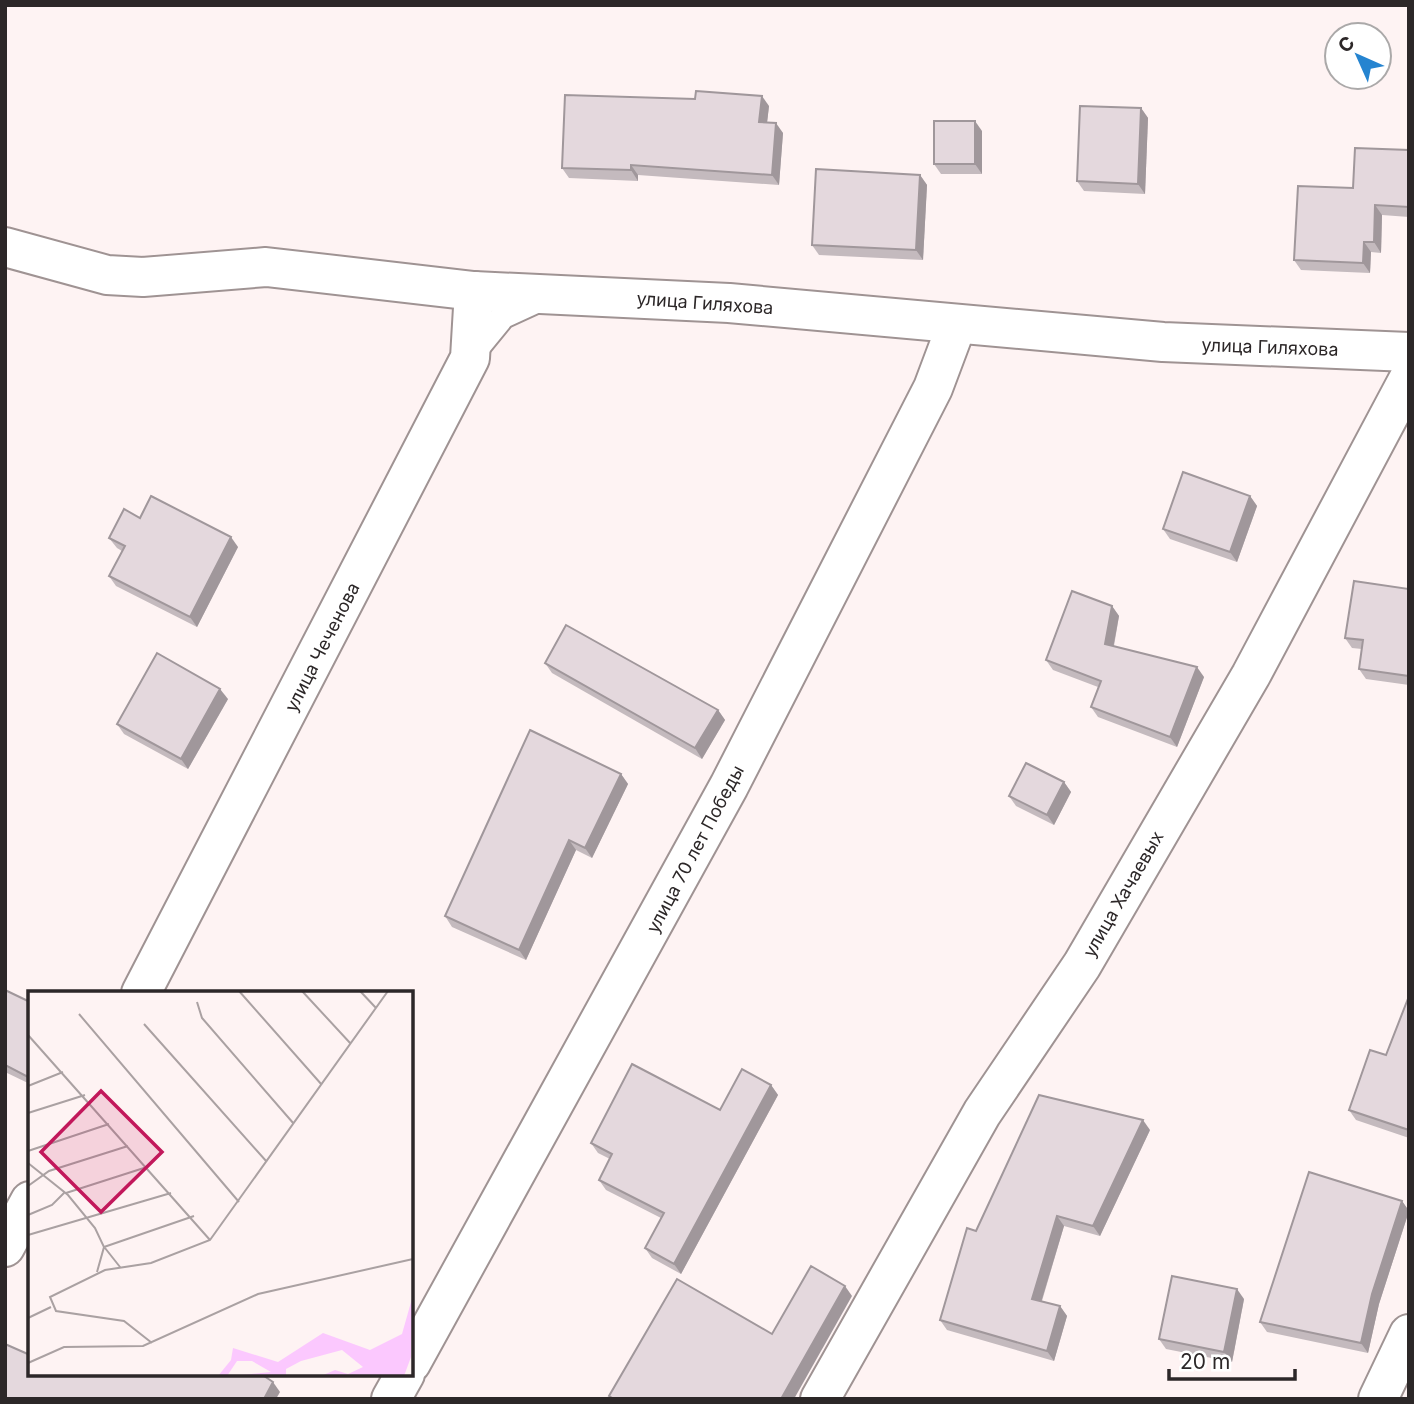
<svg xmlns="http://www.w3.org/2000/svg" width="1414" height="1404" font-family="Inter,sans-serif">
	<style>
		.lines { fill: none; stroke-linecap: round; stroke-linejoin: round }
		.service-casing { stroke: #9f9393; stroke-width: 28 }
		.minor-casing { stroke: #9f9393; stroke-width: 42 }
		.service { stroke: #fff; stroke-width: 24 }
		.minor { stroke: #fff; stroke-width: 38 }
		.wall { fill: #c4babe }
		.shaded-wall { fill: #a0979b }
		.building { fill: #e4d8dd; stroke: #a0979b; stroke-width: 2 }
		.labels { text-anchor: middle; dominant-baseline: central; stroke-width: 7; stroke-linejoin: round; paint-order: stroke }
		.street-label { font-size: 18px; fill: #2c2728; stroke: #fff }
		.inset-road { fill: none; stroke: #aaa1a2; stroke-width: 2 }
		.view { fill: #c2185b; fill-opacity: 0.15; stroke: #c2185b; stroke-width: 3.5 }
		.inset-edge { fill: none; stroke: #2c2728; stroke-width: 3.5 }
	</style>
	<rect width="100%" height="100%" fill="#fef3f3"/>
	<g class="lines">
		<!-- service casing -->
		<g class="service-casing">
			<path id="service" d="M472 354 503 316 540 299"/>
		</g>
		<!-- minor casing -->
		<g class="minor-casing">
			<g id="minor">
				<path d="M5 247 107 275 143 277 266 267 474 291 729 303 1163 342 1409 352"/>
				<path d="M141 993 470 358 474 291"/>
				<path d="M5 1247 30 1201"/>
				<path d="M411 1363 729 786 933 388 957 324"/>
				<path d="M391 1399 405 1374"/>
				<path d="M820 1399 982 1113 1082 965 1251 675 1409 378"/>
				<path d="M1378 1399 1409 1334"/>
			</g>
		</g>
		<!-- service -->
		<use href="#service" class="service"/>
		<!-- minor -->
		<use href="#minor" class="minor"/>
	</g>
	<!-- wall -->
	<g class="wall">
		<path d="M769 106 767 122 783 133 779 185 638 175V181L569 178 562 168Z"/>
		<path d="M1141 108 1148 118 1145 194 1084 191 1077 181Z"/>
		<path d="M982 131V174H941L934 164Z"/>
		<path d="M1409 150V217L1382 215 1381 253 1371 252 1370 273 1301 270 1294 260 1353 188Z"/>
		<path d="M920 175 927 185 923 260 819 255 812 245Z"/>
		<path d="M1250 496 1257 506 1237 562 1170 539 1163 529Z"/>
		<path d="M140 518 238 547 197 627 116 586 109 576 122 551 117 548 109 538Z"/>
		<path d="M1409 589V685L1366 679 1359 669 1362 649 1352 648 1345 638Z"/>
		<path d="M1112 606 1119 616 1114 646 1204 677 1177 747 1098 717 1091 707 1098 687 1053 670 1046 660Z"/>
		<path d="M545 663 718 710 725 720 702 759 552 673Z"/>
		<path d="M228 699 188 769 124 734 117 724Z"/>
		<path d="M621 774 628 784 592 858 576 850 526 960 452 927 445 916Z"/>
		<path d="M1064 782 1071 792 1054 825 1016 806 1009 796Z"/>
		<path d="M5 990 30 1002V1084L5 1072Z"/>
		<path d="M1409 996V1138L1356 1120 1349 1110 1386 1055Z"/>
		<path d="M771 1085 778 1095 681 1274 652 1258 645 1248 661 1218 606 1190 599 1180 610 1159 598 1153 591 1143 720 1110Z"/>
		<path d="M1150 1130 1100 1236 1064 1226 1042 1301 1060 1306 1067 1316 1054 1361 947 1330 940 1320 976 1231Z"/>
		<path d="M1402 1201 1409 1211 1379 1304 1368 1353 1267 1332 1260 1322Z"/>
		<path d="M1244 1299 1232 1362 1166 1349 1159 1339Z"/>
	</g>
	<!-- shaded-wall -->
	<g class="shaded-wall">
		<path d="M762 96 769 106 766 132 759 122Z"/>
		<path d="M1141 108 1148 118 1145 194 1138 184Z"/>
		<path d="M975 121 982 131V174L975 164Z"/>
		<path d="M776 123 783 133 779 185 772 175Z"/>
		<path d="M631 165 638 175V181L631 170Z"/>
		<path d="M920 175 927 185 923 260 916 250Z"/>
		<path d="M1375 205 1382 215 1381 253 1374 242Z"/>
		<path d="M1364 242 1371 252 1370 273 1363 263Z"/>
		<path d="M1250 496 1257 506 1237 562 1230 552Z"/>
		<path d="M231 537 238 547 197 627 190 617Z"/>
		<path d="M1112 606 1119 616 1112 654 1105 644Z"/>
		<path d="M1197 667 1204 677 1177 747 1170 737Z"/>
		<path d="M220 689 228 699 188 769 181 759Z"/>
		<path d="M718 710 725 720 702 759 695 748Z"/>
		<path d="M621 774 628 784 592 858 585 848Z"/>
		<path d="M1064 782 1071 792 1054 825 1047 815Z"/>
		<path d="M569 840 576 850 526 960 519 950Z"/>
		<path d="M771 1085 778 1095 681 1274 674 1264Z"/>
		<path d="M1143 1120 1150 1130 1100 1236 1093 1226Z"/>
		<path d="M1402 1201 1409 1211 1379 1304 1368 1353 1361 1343 1372 1294Z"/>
		<path d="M1057 1216 1064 1226 1039 1309 1032 1299Z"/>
		<path d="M845 1286 852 1296 794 1399H781Z"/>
		<path d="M1237 1289 1244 1299 1232 1362 1224 1352Z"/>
		<path d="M1060 1306 1067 1316 1054 1361 1047 1351Z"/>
		<path d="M273 1382 280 1392 276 1399H264Z"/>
	</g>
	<!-- building -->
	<g class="building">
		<path d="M696 91 762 96 759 122 776 123 772 175 631 165V170L562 168 565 95 695 99Z"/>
		<path d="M1080 106 1141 108 1138 184 1077 181Z"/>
		<rect x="934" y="121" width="41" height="43"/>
		<path d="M1355 148 1409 150V207L1375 205 1374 242H1364L1363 263 1294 260 1298 186 1353 188Z"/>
		<path d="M816 169 920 175 916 250 812 245Z"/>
		<path d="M1183 472 1250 496 1230 552 1163 529Z"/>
		<path d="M151 496 231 537 190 617 109 576 125 546 109 538 124 509 140 518Z"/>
		<path d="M1354 581 1409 589V676L1359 669 1363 640 1345 638Z"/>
		<path d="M1072 591 1112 606 1105 644 1197 667 1170 737 1091 707 1101 681 1046 660Z"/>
		<path d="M566 625 718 710 695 748 545 663Z"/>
		<path d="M157 653 220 689 181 759 117 724Z"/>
		<path d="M530 730 621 774 585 848 569 840 519 950 445 916Z"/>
		<path d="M1026 763 1064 782 1047 815 1009 796Z"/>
		<path d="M5 990 30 1002V1078L5 1065Z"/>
		<path d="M1409 996V1130L1349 1110 1370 1050 1386 1055Z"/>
		<path d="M632 1064 720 1110 742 1069 771 1085 674 1264 645 1248 664 1213 599 1180 612 1154 591 1143Z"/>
		<path d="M1039 1095 1143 1120 1093 1226 1057 1216 1032 1299 1060 1306 1047 1351 940 1320 967 1228 976 1231Z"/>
		<path d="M1309 1172 1402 1201 1372 1294 1361 1343 1260 1322Z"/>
		<path d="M811 1266 845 1286 781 1399H614L609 1396 677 1279 772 1334Z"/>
		<path d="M1172 1276 1237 1289 1224 1352 1159 1339Z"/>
		<path d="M5 1344 30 1355V1374H75L79 1376 80 1374H261L273 1382 264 1399H5Z"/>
	</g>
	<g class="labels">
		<!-- street labels -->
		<g class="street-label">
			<text transform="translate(705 303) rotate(4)">улица Гиляхова</text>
			<text transform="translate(1270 347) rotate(2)">улица Гиляхова</text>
			<text transform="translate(322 647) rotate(-63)">улица Чеченова</text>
			<text transform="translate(695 849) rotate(-62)">улица 70 лет Победы</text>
			<text transform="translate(1123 894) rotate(-60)">улица Хачаевых</text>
		</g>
	</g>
	<!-- overview -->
	<g transform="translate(28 991)">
		<rect width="385" height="385" fill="#fef3f3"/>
		<path d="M385 304 383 366 376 385H293L307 379 320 383 335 376 314 359 273 370 258 378V385H204L243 381 224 370H209L199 385H190L203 369 205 357 250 371 295 342 342 359 374 343Z" fill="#fbc8fe"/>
		<path class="inset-road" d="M211 0 294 94M274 0 323 53M332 0 348 17M169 11 174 27 266 133M51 23 211 211M116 33 239 171M0 44 182 249M0 95 35 81M0 122 57 104M0 160 81 133M0 172 40 204 67 237 76 256 69 281M0 195 21 180 100 155M38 202 119 176M0 224 24 214 37 201M0 244 143 202M76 256 166 225M77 257 92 276M0 327 23 316M124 352 96 330 28 320 22 306 77 279 123 272 182 249 360 0M0 372 36 356 115 355 230 303 385 268"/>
		<path class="view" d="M73 100 134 161 73 221 13 161Z"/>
		<rect width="385" height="385" class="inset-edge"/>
	</g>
	<!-- border -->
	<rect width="1414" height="1404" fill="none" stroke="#2c2728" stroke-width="14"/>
	<!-- north arrow -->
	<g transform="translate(1358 56) rotate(315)"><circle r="33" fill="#ffffff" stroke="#aba9a9" stroke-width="2"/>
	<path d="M0-5L12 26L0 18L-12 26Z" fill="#2584d0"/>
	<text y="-10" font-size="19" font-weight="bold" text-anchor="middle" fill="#2c2728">С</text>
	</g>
	<!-- scale -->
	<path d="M1169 1369v10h126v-10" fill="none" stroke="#2c2728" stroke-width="3.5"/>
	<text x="1180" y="1369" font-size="21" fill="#2c2728" stroke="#ffffff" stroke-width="5" paint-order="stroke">20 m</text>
</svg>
